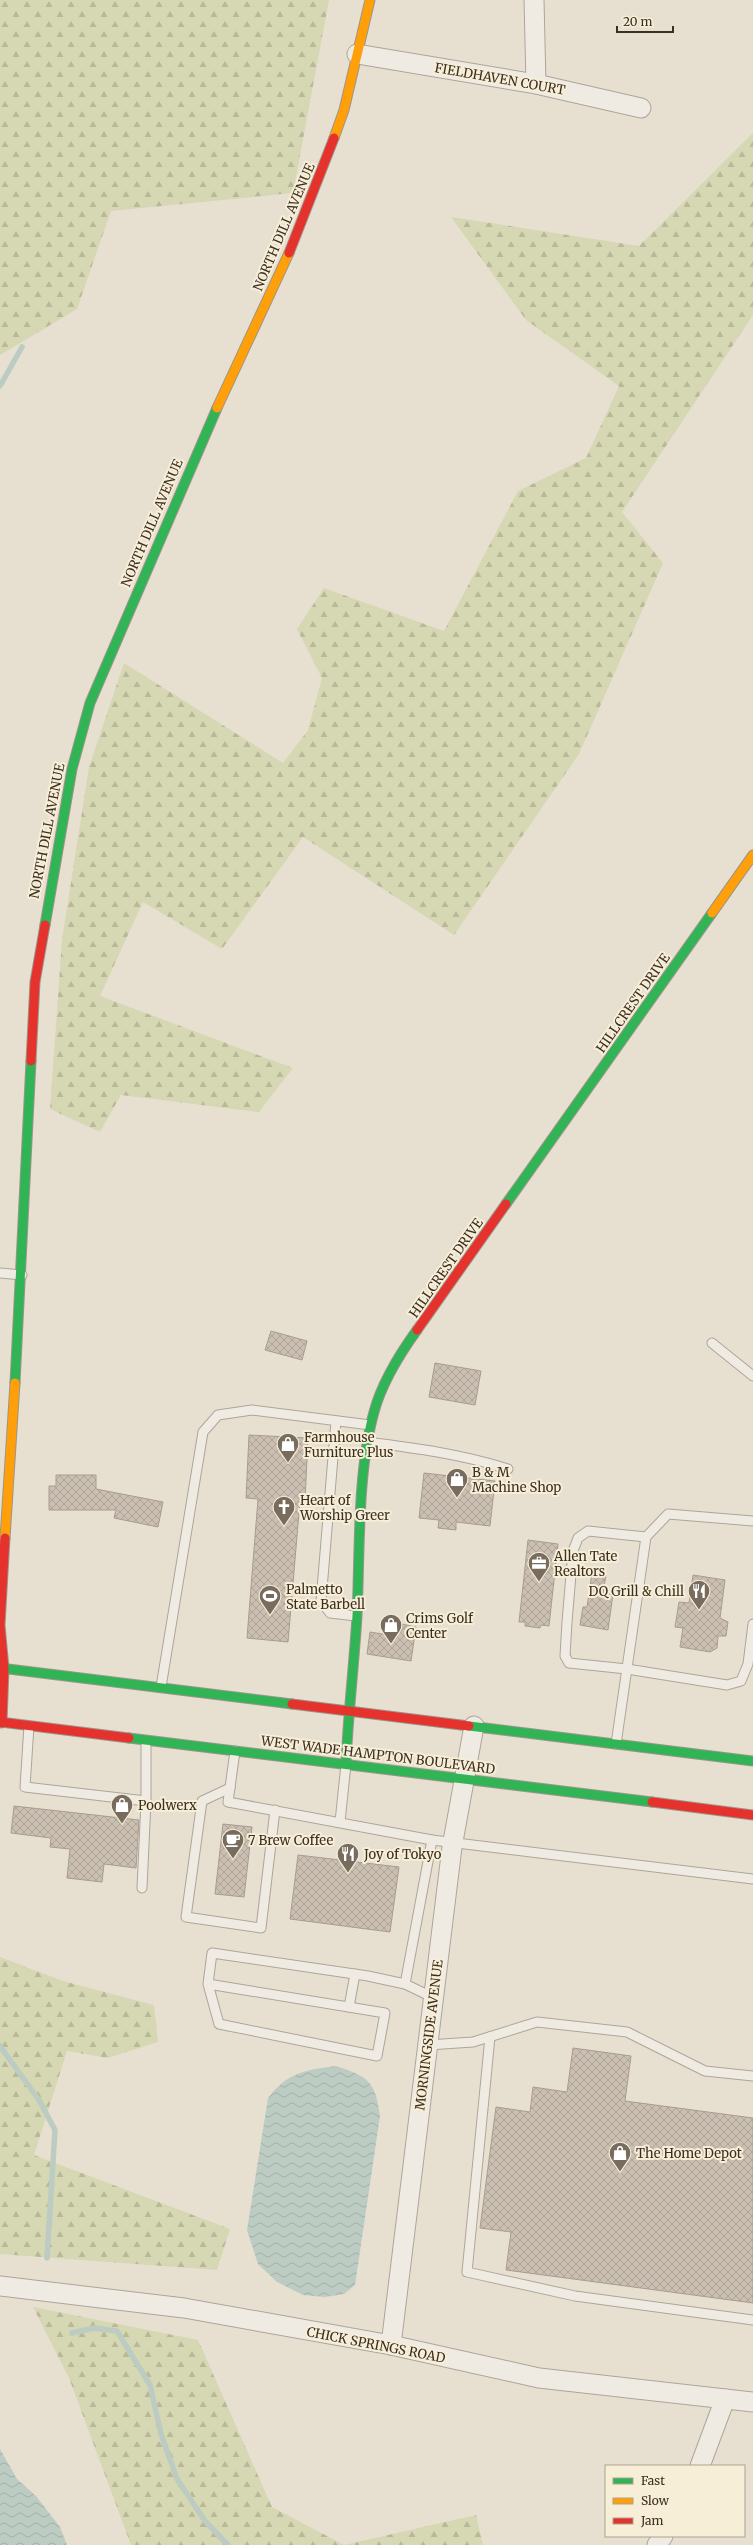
<svg xmlns="http://www.w3.org/2000/svg" width="753" height="2545" font-family="Merriweather,serif">
	<style>
		.forest { fill: url(#forest-firs) }
		.water { fill: url(#water-waves) }
		.lines { fill: none; stroke-linecap: round; stroke-linejoin: round }
		.stream { stroke: #bcccc2; stroke-width: 5.5 }
		.building { fill: url(#building-cross-hatch); stroke: #a89c90 }
		.lane-casing { stroke: #ada599; stroke-width: 11 }
		.street-casing { stroke: #ada599; stroke-width: 21 }
		.fast-casing { stroke: #9c958a; stroke-width: 11 }
		.slow-casing { stroke: #9c958a; stroke-width: 11 }
		.jam-casing { stroke: #9c958a; stroke-width: 11 }
		.lane { stroke: #efebe3; stroke-width: 9 }
		.street { stroke: #efebe3; stroke-width: 19 }
		.fast { stroke: #30b455; stroke-width: 9 }
		.slow { stroke: #ff9f0a; stroke-width: 9 }
		.jam { stroke: #e5322d; stroke-width: 9 }
		.labels { text-anchor: middle; dominant-baseline: central; stroke-width: 4; stroke-linejoin: round; paint-order: stroke }
		.street-label { font-size: 13px; fill: #3d2e20; stroke: #f7eed8 }
		.poi-label { font-size: 13px; fill: #3d2e20; stroke: #f7eed8; text-anchor: start }
	</style>
	<defs>
		<pattern id="forest-firs" width="22" height="20" patternUnits="userSpaceOnUse"><rect width="22" height="20" fill="#d6d7b3"/><path d="M5 1l3.5 6h-7zM16 11l3.5 6h-7z" fill="#b9b99a"/></pattern>
		<pattern id="water-waves" width="16" height="10" patternUnits="userSpaceOnUse"><rect width="16" height="10" fill="#bcccc2"/><path d="M0 5q4-4 8 0t8 0" fill="none" stroke="#a2b0a6"/></pattern>
		<pattern id="building-cross-hatch" width="8" height="8" patternUnits="userSpaceOnUse"><rect width="8" height="8" fill="#cbbfb2"/><path d="M0 0l8 8M0 8l8-8" fill="none" stroke="#afa499"/></pattern>
	</defs>
	<rect width="100%" height="100%" fill="#e7e0d1"/>
	<!-- forest -->
	<g class="forest">
		<path d="M0 0H329L293 193 111 211 77 309 0 355Z"/>
		<path d="M753 133V315L622 512 663 563 579 754 454 935 303 837 222 949 143 902 100 996 293 1068 259 1112 121 1095 100 1132 50 1109 62 940 89 767 124 663 283 763 308 730 322 678 297 629 324 588 444 631 518 491 586 458 619 386 526 320 451 217 639 246Z"/>
		<path d="M0 1957 63 1981 154 2005 158 2042 108 2058 67 2051 34 2155 230 2229 217 2270 0 2254Z"/>
		<path d="M33 2307 198 2340 272 2507 344 2545 476 2515 483 2545H131L69 2378Z"/>
	</g>
	<!-- water -->
	<g class="water">
		<path d="M336 2066C369 2077 375 2081 380 2116L355 2285 344 2294 325 2297 303 2295 277 2282 258 2264 247 2230 268 2098C288 2072 306 2070 336 2066Z"/>
		<path d="M0 2449 17 2479 36 2496 60 2527 67 2545H0Z"/>
	</g>
	<g class="lines">
		<!-- stream -->
		<g class="stream">
			<path d="M0 386 22 347"/>
			<path d="M0 2046 39 2100 55 2130 47 2258"/>
			<path d="M72 2333 94 2328 117 2331 150 2385 161 2434 177 2479 205 2521 228 2545"/>
		</g>
	</g>
	<!-- building -->
	<g class="building">
		<path d="M271 1331 307 1341 302 1360 265 1350Z"/>
		<path d="M435 1363 481 1371 475 1405 429 1397Z"/>
		<path d="M249 1435 308 1438 305 1501H300L288 1642 247 1638 258 1499 246 1498Z"/>
		<path d="M424 1473 495 1481 490 1526 456 1522V1530L438 1528 439 1520 419 1518Z"/>
		<path d="M56 1475H96V1489L163 1502 158 1527 114 1518 116 1510H49V1486H56Z"/>
		<path d="M528 1540 558 1544 549 1626 541 1625 540 1628 525 1626V1622H519Z"/>
		<path d="M592 1573 606 1575 603 1593 613 1594 608 1630 580 1625 583 1607H587Z"/>
		<path d="M693 1575 725 1580 720 1618 728 1622 726 1636H718L717 1648 710 1652 680 1647 683 1628 675 1627 679 1602 689 1603Z"/>
		<path d="M397 1623 416 1627 411 1661 367 1654 370 1632 395 1636Z"/>
		<path d="M14 1806 139 1820 136 1868 104 1864 102 1882 67 1878 70 1849 50 1847 51 1838 11 1833Z"/>
		<path d="M223 1824 252 1827 244 1897 215 1894Z"/>
		<path d="M298 1855 399 1867 390 1932 290 1919Z"/>
		<path d="M573 2048 631 2056 625 2101 753 2118V2303L506 2270 511 2232 480 2228 496 2107 530 2112 533 2087 567 2092Z"/>
	</g>
	<g class="lines">
		<!-- lane casing -->
		<g class="lane-casing">
			<g id="lane">
				<path d="M0 1273 22 1275"/>
				<path d="M712 1343 753 1376"/>
				<path d="M336 1421 321 1601 330 1613 356 1616"/>
				<path d="M367 1442C415 1448 461 1454 508 1469"/>
				<path d="M646 1537 588 1531 578 1538 573 1551 567 1622 565 1656 569 1663 627 1669 727 1685 741 1681 748 1664 753 1624"/>
				<path d="M161 1687 203 1432 218 1415 252 1410 370 1425"/>
				<path d="M29 1726 25 1787 146 1801V1741"/>
				<path d="M616 1744 646 1537 668 1514 753 1521"/>
				<path d="M235 1751 228 1802 432 1840 405 1984 434 1998"/>
				<path d="M230 1788 202 1801 186 1917 261 1928 275 1810"/>
				<path d="M340 1822 346 1764"/>
				<path d="M432 1840 753 1879"/>
				<path d="M142 1888 146 1801"/>
				<path d="M208 1984 219 2024 377 2056 385 2013 208 1984 212 1953 368 1976 405 1984"/>
				<path d="M349 2007 355 1974"/>
				<path d="M490 2037 467 2272 575 2296 753 2320"/>
				<path d="M428 2045 473 2042 537 2022 627 2032 705 2071 753 2076"/>
			</g>
		</g>
		<!-- street casing -->
		<g class="street-casing">
			<g id="street">
				<path d="M534 0 536 84"/>
				<path d="M357 54 536 84 641 108"/>
				<path d="M0 2286 184 2308 391 2345 539 2378 753 2402"/>
				<path d="M391 2345 452 1847 474 1726"/>
				<path d="M700 2466 725 2399"/>
				<path d="M657 2545 663 2536"/>
			</g>
		</g>
		<!-- fast casing -->
		<g class="fast-casing">
			<g id="fast">
				<path d="M45 925 72 769 90 703 217 408"/>
				<path d="M506 1204 712 913"/>
				<path d="M15 1383 31 1061"/>
				<path d="M0 1668 292 1704"/>
				<path d="M469 1726 753 1761"/>
				<path d="M129 1738 652 1802"/>
				<path d="M346 1764C348 1715 354 1666 357 1616 360 1552 357 1473 374 1412 382 1382 399 1355 417 1330"/>
			</g>
		</g>
		<!-- slow casing -->
		<g class="slow-casing">
			<g id="slow">
				<path d="M334 138 344 110 370 0"/>
				<path d="M217 408 289 253"/>
				<path d="M712 913 753 855"/>
				<path d="M5 1538 15 1383"/>
			</g>
		</g>
		<!-- jam casing -->
		<g class="jam-casing">
			<g id="jam">
				<path d="M289 253 334 138"/>
				<path d="M31 1061 35 982 45 925"/>
				<path d="M417 1330 506 1204"/>
				<path d="M292 1704 469 1726"/>
				<path d="M0 1722 129 1738"/>
				<path d="M2 1723 4 1668 0 1625 5 1538"/>
				<path d="M652 1802 753 1815"/>
			</g>
		</g>
		<!-- lane -->
		<use href="#lane" class="lane"/>
		<!-- street -->
		<use href="#street" class="street"/>
		<!-- fast -->
		<use href="#fast" class="fast"/>
		<!-- slow -->
		<use href="#slow" class="slow"/>
		<!-- jam -->
		<use href="#jam" class="jam"/>
	</g>
	<!-- icons -->
	<defs>
		<g id="shop-pin" transform="scale(1.15)"><path d="M0 17L-7.5 6A9.5 9.5 0 1 1 7.5 6Z" fill="#786c5e" stroke="#f7eed8"/><path d="M-5-2.5h2.3a2.7 3.5 0 0 1 5.4 0H5L5.5 6h-11ZM-1.5-2.5h3a1.5 2.3 0 0 0-3 0Z" fill="#fff"/></g>
		<g id="church-pin" transform="scale(1.15)"><path d="M0 17L-7.5 6A9.5 9.5 0 1 1 7.5 6Z" fill="#786c5e" stroke="#f7eed8"/><path d="M-1.2-6h2.4v3.5h3.3v2.4h-3.3V6h-2.4V-.1h-3.3v-2.4h3.3Z" fill="#fff"/></g>
		<g id="office-pin" transform="scale(1.15)"><path d="M0 17L-7.5 6A9.5 9.5 0 1 1 7.5 6Z" fill="#786c5e" stroke="#f7eed8"/><path d="M-6-3h4V-5.5h4V-3h4V5H-6ZM-1-4.5V-3h2v-1.5ZM-6 0V1H6V0Z" fill="#fff"/></g>
		<g id="restaurant-pin" transform="scale(1.15)"><path d="M0 17L-7.5 6A9.5 9.5 0 1 1 7.5 6Z" fill="#786c5e" stroke="#f7eed8"/><path d="M-5-6h1v4h1v-4h1v4h1v-4h1v5L-1.5 .5V6h-2V.5L-5-1ZM5-6V6H3V1.5H1.5Q1.5-4 5-6Z" fill="#fff"/></g>
		<g id="stadium-pin" transform="scale(1.15)"><path d="M0 17L-7.5 6A9.5 9.5 0 1 1 7.5 6Z" fill="#786c5e" stroke="#f7eed8"/><path d="M0-5a6.5 5 0 1 0 0 10a6.5 5 0 1 0 0-10ZM-3.5-1.8h7v3.6h-7Z" fill="#fff"/></g>
		<g id="cafe-pin" transform="scale(1.15)"><path d="M0 17L-7.5 6A9.5 9.5 0 1 1 7.5 6Z" fill="#786c5e" stroke="#f7eed8"/><path d="M-5.5-4.5H6V0H3Q3 3.5 0 3.5H-2.5Q-5.5 3.5-5.5 0ZM3-3.2v2h1.7v-2ZM-6 4.5H4V6H-6Z" fill="#fff"/></g>
	</defs>
	<g fill-rule="evenodd">
		<use href="#shop-pin" x="288" y="1444"/>
		<use href="#shop-pin" x="457" y="1479"/>
		<use href="#church-pin" x="284" y="1507"/>
		<use href="#office-pin" x="539" y="1563"/>
		<use href="#restaurant-pin" x="699" y="1591"/>
		<use href="#stadium-pin" x="270" y="1596"/>
		<use href="#shop-pin" x="391" y="1625"/>
		<use href="#shop-pin" x="122" y="1805"/>
		<use href="#cafe-pin" x="233" y="1840"/>
		<use href="#restaurant-pin" x="348" y="1854"/>
		<use href="#shop-pin" x="620" y="2153"/>
	</g>
	<g class="labels">
		<!-- street labels -->
		<g class="street-label">
			<text transform="translate(500 79) rotate(10)">FIELDHAVEN COURT</text>
			<text transform="translate(284 227) rotate(-67)">NORTH DILL AVENUE</text>
			<text transform="translate(152 523) rotate(-67)">NORTH DILL AVENUE</text>
			<text transform="translate(47 831) rotate(-79)">NORTH DILL AVENUE</text>
			<text transform="translate(633 1003) rotate(-55)">HILLCREST DRIVE</text>
			<text transform="translate(446 1268) rotate(-55)">HILLCREST DRIVE</text>
			<text transform="translate(378 1755) rotate(7)">WEST WADE HAMPTON BOULEVARD</text>
			<text transform="translate(429 2035) rotate(-83)">MORNINGSIDE AVENUE</text>
			<text transform="translate(376 2345) rotate(11)">CHICK SPRINGS ROAD</text>
		</g>
		<!-- poi labels -->
		<g class="poi-label">
			<text x="304" y="1437">Farmhouse<tspan x="304" dy="15">Furniture Plus</tspan></text>
			<text x="472" y="1472">B &amp; M<tspan x="472" dy="15">Machine Shop</tspan></text>
			<text x="300" y="1500">Heart of<tspan x="300" dy="15">Worship Greer</tspan></text>
			<text x="554" y="1556">Allen Tate<tspan x="554" dy="15">Realtors</tspan></text>
			<text x="286" y="1589">Palmetto<tspan x="286" dy="15">State Barbell</tspan></text>
			<text x="684" y="1591" text-anchor="end">DQ Grill &amp; Chill</text>
			<text x="406" y="1618">Crims Golf<tspan x="406" dy="15">Center</tspan></text>
			<text x="138" y="1805">Poolwerx</text>
			<text x="248" y="1840">7 Brew Coffee</text>
			<text x="364" y="1854">Joy of Tokyo</text>
			<text x="636" y="2153">The Home Depot</text>
		</g>
	</g>
	<!-- legend -->
	<rect x="605" y="2465" width="140" height="72" fill="#f7eed8" stroke="#ada18e"/>
	<rect x="613" y="2478" width="20" height="6" fill="#30b455" stroke="#ada18e"/>
	<text x="641" y="2485" font-size="12" fill="#3d2e20">Fast</text>
	<rect x="613" y="2498" width="20" height="6" fill="#ff9f0a" stroke="#ada18e"/>
	<text x="641" y="2505" font-size="12" fill="#3d2e20">Slow</text>
	<rect x="613" y="2518" width="20" height="6" fill="#e5322d" stroke="#ada18e"/>
	<text x="641" y="2525" font-size="12" fill="#3d2e20">Jam</text>
	<!-- scale -->
	<path d="M617 26v6h56v-6" fill="none" stroke="#3d2e20" stroke-width="2"/>
	<text x="623" y="26" font-size="12" fill="#3d2e20" stroke="#f7eed8" stroke-width="3" paint-order="stroke">20 m</text>
</svg>
